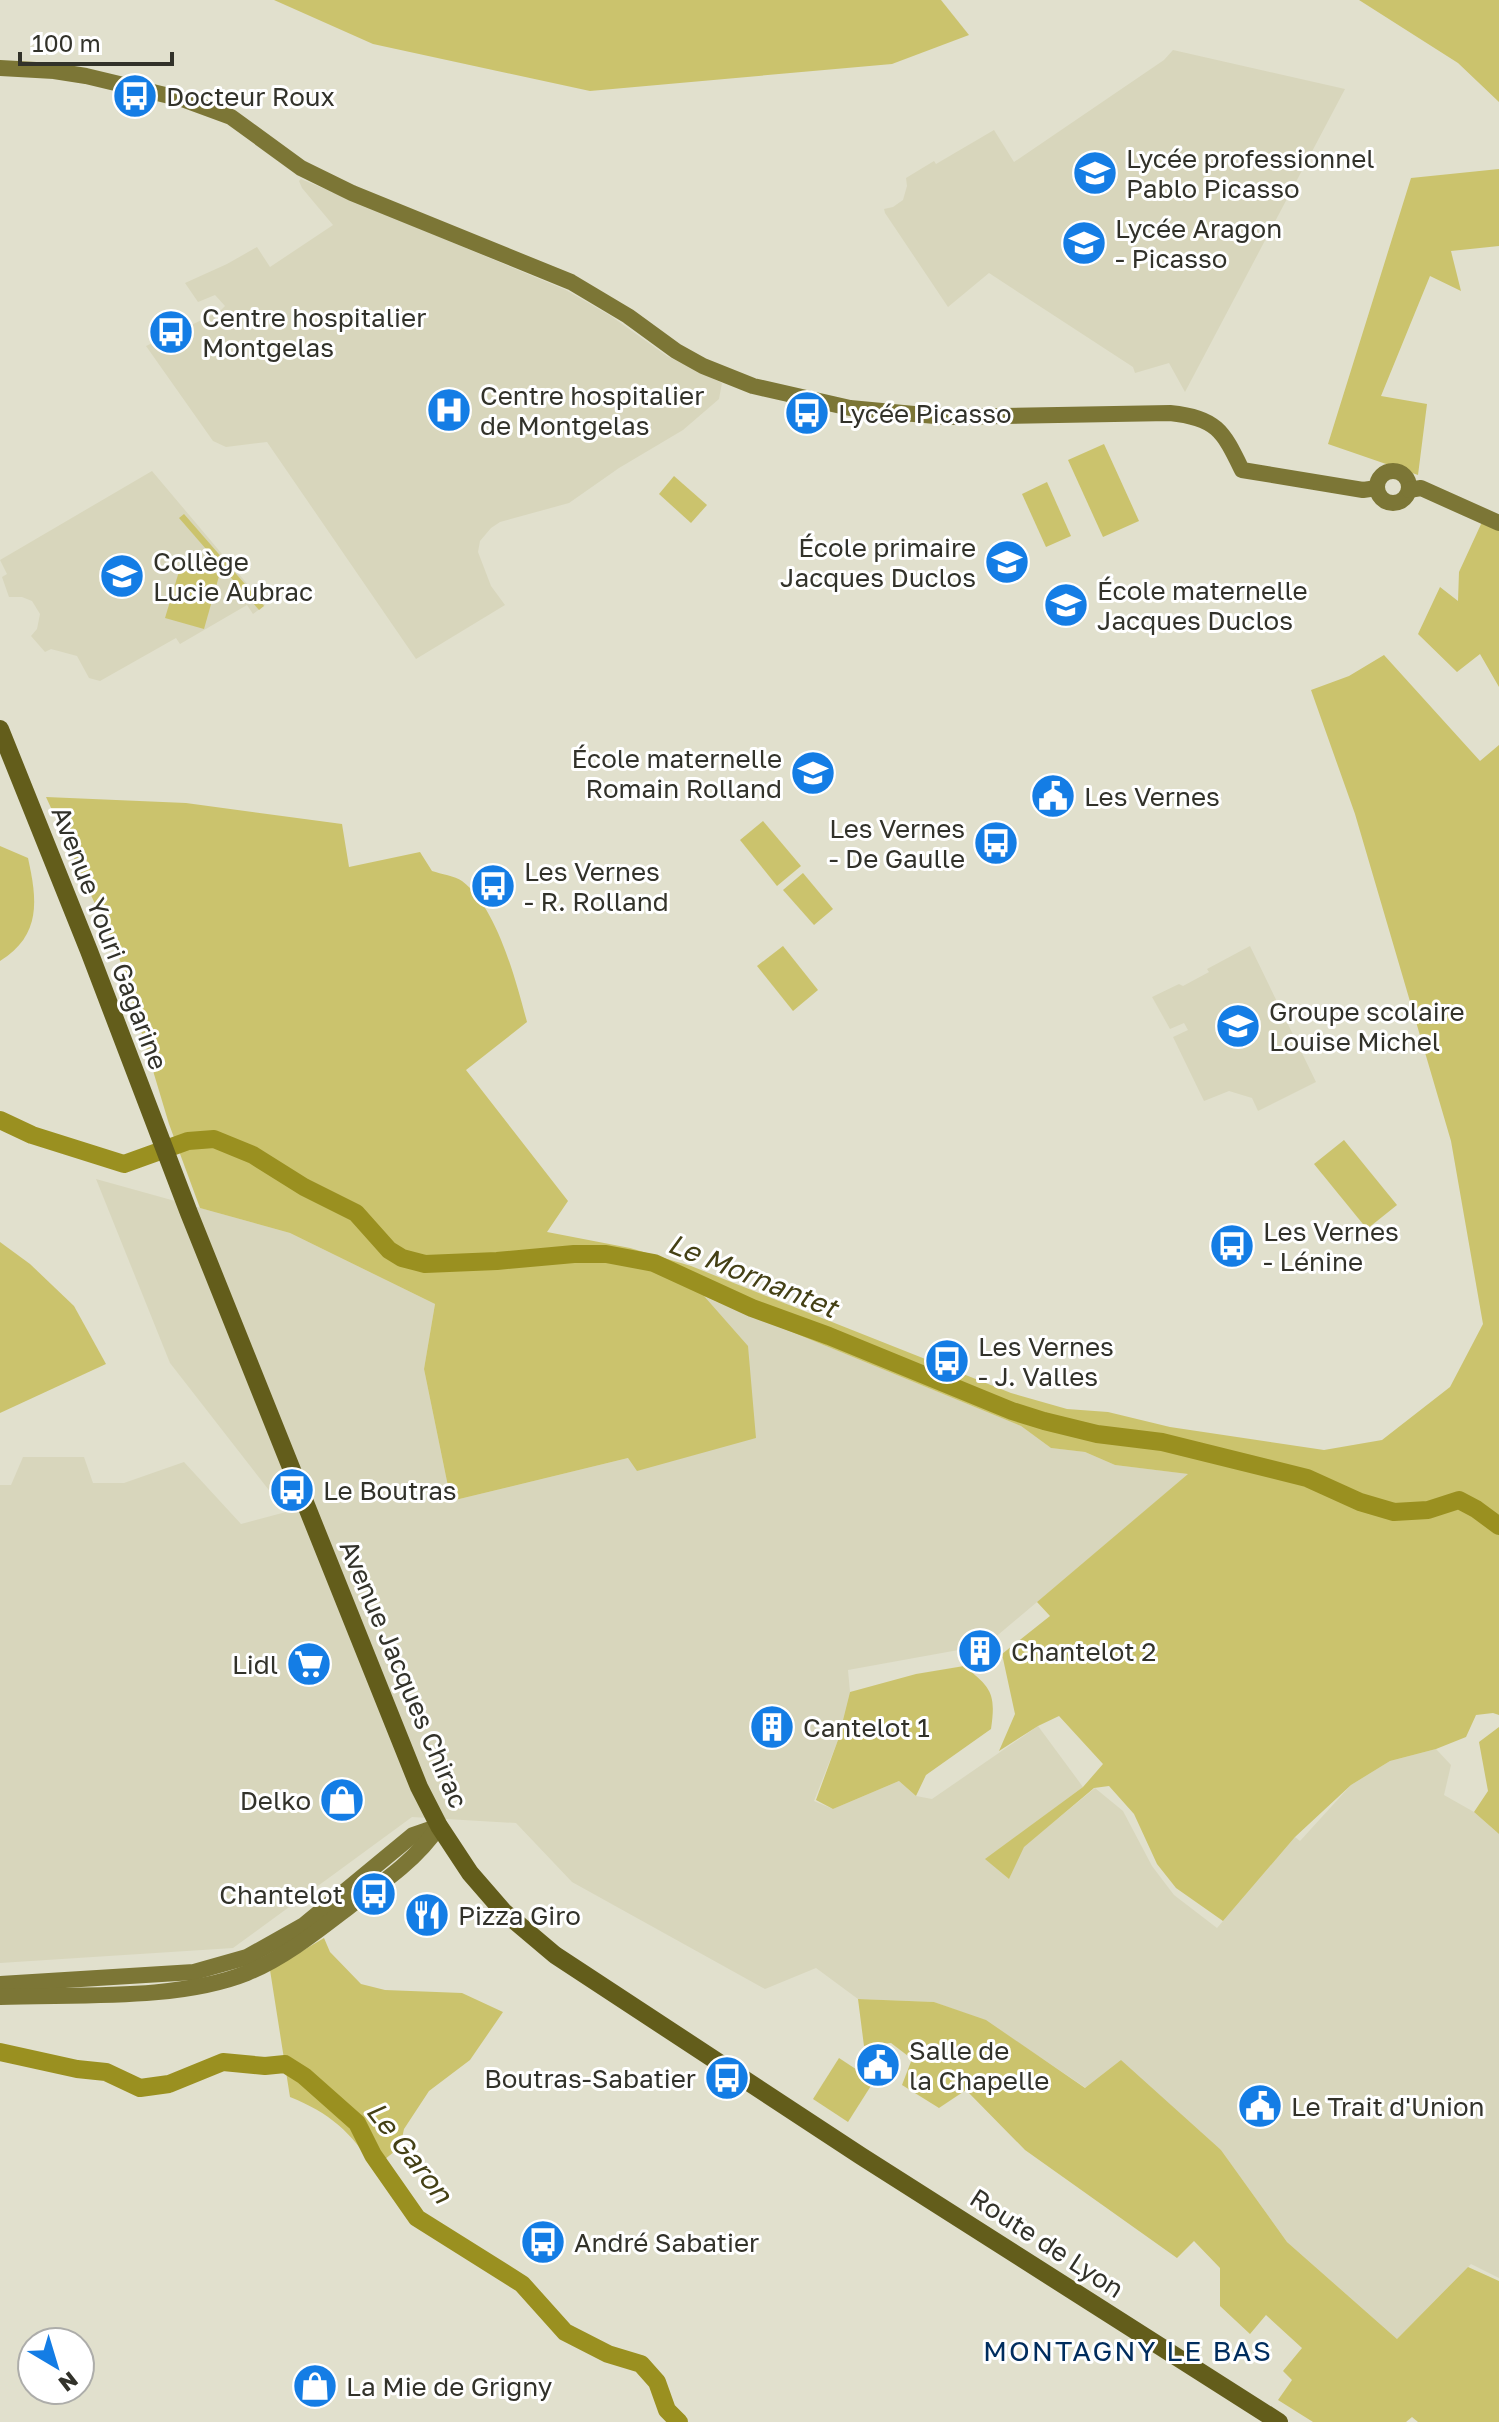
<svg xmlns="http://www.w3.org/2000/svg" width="1499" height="2422" font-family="'Golos Text',sans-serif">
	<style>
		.built { fill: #d8d6bc }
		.green { fill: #cbc36d }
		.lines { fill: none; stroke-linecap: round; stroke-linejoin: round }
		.river { stroke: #9a9020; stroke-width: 18 }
		.secondary { stroke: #7c7636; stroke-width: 16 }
		.primary { stroke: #635d1b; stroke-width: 18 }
		.labels { text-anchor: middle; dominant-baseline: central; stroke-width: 6; stroke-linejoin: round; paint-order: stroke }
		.poi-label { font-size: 26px; fill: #32322a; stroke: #fff; text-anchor: start }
		.street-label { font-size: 26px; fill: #32322a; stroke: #fff }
		.water-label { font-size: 28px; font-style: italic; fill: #444015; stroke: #fff }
		.neighbourhood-label { font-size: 28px; letter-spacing: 2px; fill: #002d5e; stroke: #fff }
	</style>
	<rect width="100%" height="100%" fill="#e1e0cd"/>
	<!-- built -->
	<g class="built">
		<path d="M1173 50 1345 89 1185 392 1169 363 1135 373 1133 367 989 273 948 307 885 213 884 209 893 207 903 200 907 186 906 178 934 161 936 164 994 130 1014 162 1164 60Z"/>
		<path d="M301 179 566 290 611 316 667 356 722 383 719 399 683 430 619 468 569 503 500 522 491 528 480 541 478 552 491 586 505 605 416 659 267 442 226 447 213 441 146 346 219 312 225 306 215 295 198 302 185 283 227 264 257 247 270 267 333 225 302 188 299 181Z"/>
		<path d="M152 471 265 605 253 614 247 605 180 644 176 638 100 681 89 678 77 656 51 649 45 652 31 636 37 629 40 614 32 601 22 597H9L2 577 7 574 0 560Z"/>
		<path d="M1250 946 1316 1082 1258 1111 1252 1098 1229 1091 1204 1101 1173 1037 1188 1030 1184 1023 1170 1029 1152 997 1179 984 1183 986 1209 972 1207 969Z"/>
		<path d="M96 1179 290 1233 435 1304 424 1369 451 1501 628 1458 702 1295 1021 1426 1051 1448 1085 1452 1115 1465 1189 1474 986 1645 848 1670 850 1692 838 1740 814 1801 833 1809 899 1781 916 1796 932 1799 1038 1726 1083 1787 986 1859 1009 1879 1023 1847 1095 1788 1123 1811 1152 1866 1174 1895 1217 1928 1295 1837 1300 1841 1351 1785 1390 1761 1436 1749 1451 1765 1444 1795 1474 1812 1499 1834V2278L1471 2264 1397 2339 1287 2242 1221 2150 1086 2088 986 2021 934 2002 858 1999 816 1968 765 1989 572 1882 516 1823 412 1817 233 1948 0 1963V1485H11L23 1457H84L93 1483H124L184 1462 241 1524 286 1512 170 1363Z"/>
	</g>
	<!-- green -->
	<g class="green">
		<path d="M274 0H941L969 35 892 64 590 91 373 44Z"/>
		<path d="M1359 0H1499V102L1458 63Z"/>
		<path d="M1499 169V246L1451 251 1461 291 1430 276 1381 396 1427 404 1418 475 1328 444 1411 178Z"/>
		<path d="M1104 444 1139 521 1103 537 1068 460Z"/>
		<path d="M674 476 707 505 691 523 659 494Z"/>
		<path d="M1047 482 1071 536 1046 547 1022 494Z"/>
		<path d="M184 514 264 606 259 610 179 518Z"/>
		<path d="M1499 515V687L1480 654 1457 672 1418 634 1440 587 1458 601 1459 572 1482 522Z"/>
		<path d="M183 558 221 569 204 629 165 618Z"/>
		<path d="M1384 655 1480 761 1499 745V1715L1493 1713 1476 1715 1466 1737 1436 1749 1390 1761 1351 1785 1295 1837 1223 1921 1176 1888 1157 1864 1134 1814 1109 1786 1094 1788 1024 1847 1009 1879 985 1859 1083 1787 1103 1764 1059 1716 1038 1726 999 1751 1015 1714 1002 1654 1050 1616 1037 1602 1188 1474 1115 1465 1085 1452 1051 1448 1021 1426 704 1296 748 1346 756 1438 637 1471 628 1458 451 1501 424 1369 435 1304 290 1233 200 1208 169 1124 118 954 46 797 186 803 342 824 349 867 420 852 432 871C441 874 455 876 462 881 497 907 516 981 527 1022L466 1070 568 1201 547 1232 630 1248 691 1266 1011 1393 1067 1409 1108 1412 1170 1427 1324 1450 1382 1440 1450 1387 1483 1324 1451 1141 1355 814 1311 690 1349 676Z"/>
		<path d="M763 821 801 866 777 886 740 840Z"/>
		<path d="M0 846 28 858C37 899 42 935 0 961Z"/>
		<path d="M803 873 833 909 814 925 783 890Z"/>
		<path d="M783 946 818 990 793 1011 757 966Z"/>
		<path d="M1344 1140 1397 1205 1367 1229 1314 1164Z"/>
		<path d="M0 1242 30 1264 74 1306 106 1364 0 1413Z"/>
		<path d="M964 1666C992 1688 996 1694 991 1729L926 1775 916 1796 899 1781 833 1809 816 1800 838 1740 850 1692 916 1674Z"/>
		<path d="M1499 1727V1834L1474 1812 1488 1791 1479 1742Z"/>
		<path d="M324 1938 330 1952 361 1984 385 1990 462 1993 503 2012 470 2060 429 2091 404 2129 400 2147 374 2168C351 2132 330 2113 290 2097L270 1970Z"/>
		<path d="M858 1999 934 2002 986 2020 1085 2088 1121 2060 1221 2150 1287 2242 1397 2339 1468 2267 1499 2281V2422H1418L1412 2417 1406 2422H1313L1278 2400 1292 2380 1283 2371 1302 2348 1266 2315 1250 2334 1220 2306V2268L1194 2241 1177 2258 1025 2150 966 2090 939 2108 902 2085 912 2059 891 2043 864 2046Z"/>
		<path d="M839 2058 874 2081 848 2122 813 2099Z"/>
	</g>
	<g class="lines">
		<!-- river -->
		<g class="river">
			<path d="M0 1120 32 1135 124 1164 188 1141 214 1139 253 1155 304 1187 356 1213 389 1250 402 1258 425 1264 497 1261 574 1254H606L654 1263 752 1308 829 1336 1012 1411 1044 1421 1097 1434 1162 1442 1307 1478 1360 1502 1394 1512 1428 1510 1459 1500 1476 1509 1499 1526"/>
			<path d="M0 2052 77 2069 106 2072 140 2088 169 2084 223 2062 265 2066 285 2064 304 2076 357 2123 373 2155 417 2218 522 2284 565 2332 608 2354 641 2364 657 2382 667 2410 679 2422"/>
		</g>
		<!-- secondary -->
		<g class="secondary">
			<path d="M0 68 54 71 86 76 182 99 231 117 301 168 352 193 571 282 628 316 676 351 703 366 753 386 850 408 946 417 1170 413C1217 418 1223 431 1242 470L1363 490 1377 488"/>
			<circle cx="1393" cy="487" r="16"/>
			<path d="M1409 490 1421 488 1499 523"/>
			<path d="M0 1984 194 1972 247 1957 304 1925 413 1835 439 1826"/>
			<path d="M0 1997C76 1994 177 2001 247 1973 286 1957 321 1928 354 1903 385 1881 418 1858 439 1826"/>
		</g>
		<!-- primary -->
		<path class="primary" d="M0 729 89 951 189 1213 419 1787 439 1826 470 1873 503 1911 555 1955 861 2156 1279 2422"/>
	</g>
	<!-- icons -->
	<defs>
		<g id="bus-disc" transform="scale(2.3)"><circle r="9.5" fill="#147de5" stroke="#fff"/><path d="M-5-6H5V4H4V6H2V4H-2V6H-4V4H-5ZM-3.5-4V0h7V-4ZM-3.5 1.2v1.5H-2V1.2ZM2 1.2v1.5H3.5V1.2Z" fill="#fff"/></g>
		<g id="school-disc" transform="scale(2.3)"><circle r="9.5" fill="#147de5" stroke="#fff"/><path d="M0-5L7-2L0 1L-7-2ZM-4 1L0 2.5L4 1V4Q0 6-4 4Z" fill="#fff"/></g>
		<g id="hospital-disc" transform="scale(2.3)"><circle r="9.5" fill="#147de5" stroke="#fff"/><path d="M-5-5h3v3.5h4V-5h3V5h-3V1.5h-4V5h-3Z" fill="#fff"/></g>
		<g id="civic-disc" transform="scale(2.3)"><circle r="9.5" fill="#147de5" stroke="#fff"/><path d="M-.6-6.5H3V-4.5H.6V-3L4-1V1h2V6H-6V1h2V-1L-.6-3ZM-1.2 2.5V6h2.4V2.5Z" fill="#fff"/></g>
		<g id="building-disc" transform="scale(2.3)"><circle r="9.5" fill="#147de5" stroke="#fff"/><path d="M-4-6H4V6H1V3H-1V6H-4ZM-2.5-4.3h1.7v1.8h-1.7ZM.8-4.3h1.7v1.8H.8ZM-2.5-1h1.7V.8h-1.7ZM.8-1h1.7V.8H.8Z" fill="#fff"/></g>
		<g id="supermarket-disc" transform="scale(2.3)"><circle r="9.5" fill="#147de5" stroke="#fff"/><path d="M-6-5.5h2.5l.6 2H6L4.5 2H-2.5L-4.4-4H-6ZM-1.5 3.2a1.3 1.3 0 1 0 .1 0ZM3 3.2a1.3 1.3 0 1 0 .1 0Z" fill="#fff"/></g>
		<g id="shop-disc" transform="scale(2.3)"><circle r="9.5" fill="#147de5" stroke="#fff"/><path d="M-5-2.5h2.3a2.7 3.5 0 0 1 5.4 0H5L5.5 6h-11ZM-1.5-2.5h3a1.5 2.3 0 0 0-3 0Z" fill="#fff"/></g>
		<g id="restaurant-disc" transform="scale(2.3)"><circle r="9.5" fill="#147de5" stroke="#fff"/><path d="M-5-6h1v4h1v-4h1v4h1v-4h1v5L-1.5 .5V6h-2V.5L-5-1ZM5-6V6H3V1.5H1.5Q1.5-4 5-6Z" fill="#fff"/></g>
	</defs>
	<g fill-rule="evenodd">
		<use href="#bus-disc" x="135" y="96"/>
		<use href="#school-disc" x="1095" y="173"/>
		<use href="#school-disc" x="1084" y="243"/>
		<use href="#bus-disc" x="171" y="332"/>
		<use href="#hospital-disc" x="449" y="410"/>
		<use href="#bus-disc" x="807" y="413"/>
		<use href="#school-disc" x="1007" y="562"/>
		<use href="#school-disc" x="122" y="576"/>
		<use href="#school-disc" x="1066" y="605"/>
		<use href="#school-disc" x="813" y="773"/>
		<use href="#civic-disc" x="1053" y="796"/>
		<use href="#bus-disc" x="996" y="843"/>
		<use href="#bus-disc" x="493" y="886"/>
		<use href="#school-disc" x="1238" y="1026"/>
		<use href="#bus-disc" x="1232" y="1246"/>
		<use href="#bus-disc" x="947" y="1361"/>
		<use href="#bus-disc" x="292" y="1490"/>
		<use href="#building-disc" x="980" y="1651"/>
		<use href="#supermarket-disc" x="309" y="1664"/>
		<use href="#building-disc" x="772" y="1727"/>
		<use href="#shop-disc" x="342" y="1800"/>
		<use href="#bus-disc" x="374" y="1894"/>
		<use href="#restaurant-disc" x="427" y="1915"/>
		<use href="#civic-disc" x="878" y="2065"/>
		<use href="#bus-disc" x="727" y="2078"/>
		<use href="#civic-disc" x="1260" y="2106"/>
		<use href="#bus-disc" x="543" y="2242"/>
		<use href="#shop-disc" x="315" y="2386"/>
	</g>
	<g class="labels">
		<!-- poi labels -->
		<g class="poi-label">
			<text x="166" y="96">Docteur Roux</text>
			<text x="1126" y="158">Lycée professionnel<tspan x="1126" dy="30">Pablo Picasso</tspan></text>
			<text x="1115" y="228">Lycée Aragon<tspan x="1115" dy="30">- Picasso</tspan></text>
			<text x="202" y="317">Centre hospitalier<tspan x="202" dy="30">Montgelas</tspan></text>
			<text x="480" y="395">Centre hospitalier<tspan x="480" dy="30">de Montgelas</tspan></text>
			<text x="838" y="413">Lycée Picasso</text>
			<text x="976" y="547" text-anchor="end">École primaire<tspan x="976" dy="30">Jacques Duclos</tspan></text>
			<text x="153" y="561">Collège<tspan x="153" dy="30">Lucie Aubrac</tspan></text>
			<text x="1097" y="590">École maternelle<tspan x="1097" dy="30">Jacques Duclos</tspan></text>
			<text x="782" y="758" text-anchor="end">École maternelle<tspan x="782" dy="30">Romain Rolland</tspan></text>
			<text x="1084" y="796">Les Vernes</text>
			<text x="965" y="828" text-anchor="end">Les Vernes<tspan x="965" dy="30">- De Gaulle</tspan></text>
			<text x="524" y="871">Les Vernes<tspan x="524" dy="30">- R. Rolland</tspan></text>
			<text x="1269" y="1011">Groupe scolaire<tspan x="1269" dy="30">Louise Michel</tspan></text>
			<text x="1263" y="1231">Les Vernes<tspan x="1263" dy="30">- Lénine</tspan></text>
			<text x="978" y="1346">Les Vernes<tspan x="978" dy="30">- J. Valles</tspan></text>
			<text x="323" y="1490">Le Boutras</text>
			<text x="1011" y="1651">Chantelot 2</text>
			<text x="278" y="1664" text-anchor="end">Lidl</text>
			<text x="803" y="1727">Cantelot 1</text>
			<text x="311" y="1800" text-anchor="end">Delko</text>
			<text x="343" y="1894" text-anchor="end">Chantelot</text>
			<text x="458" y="1915">Pizza Giro</text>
			<text x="909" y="2050">Salle de<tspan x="909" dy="30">la Chapelle</tspan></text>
			<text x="696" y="2078" text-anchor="end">Boutras-Sabatier</text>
			<text x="1291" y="2106">Le Trait d'Union</text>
			<text x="574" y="2242">André Sabatier</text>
			<text x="346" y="2386">La Mie de Grigny</text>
		</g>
		<!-- street labels -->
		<g class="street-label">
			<text transform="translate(110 938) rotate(69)">Avenue Youri Gagarine</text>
			<text transform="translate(404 1674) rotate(67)">Avenue Jacques Chirac</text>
			<text transform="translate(1047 2243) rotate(33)">Route de Lyon</text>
		</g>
		<!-- water labels -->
		<g class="water-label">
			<text transform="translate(753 1275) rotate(22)">Le Mornantet</text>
			<text transform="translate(410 2152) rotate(52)">Le Garon</text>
		</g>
		<!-- neighbourhood labels -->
		<g class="neighbourhood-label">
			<text x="1128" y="2350">MONTAGNY LE BAS</text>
		</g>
	</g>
	<!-- north arrow -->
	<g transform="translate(56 2366) rotate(142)"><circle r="38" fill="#ffffff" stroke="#adadaa" stroke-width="2"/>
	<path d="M0-6L14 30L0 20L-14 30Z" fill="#147de5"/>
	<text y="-12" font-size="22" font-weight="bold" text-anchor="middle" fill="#32322a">N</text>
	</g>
	<!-- scale -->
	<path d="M20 52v12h152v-12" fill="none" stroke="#32322a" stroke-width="4"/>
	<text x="32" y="52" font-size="24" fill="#32322a" stroke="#ffffff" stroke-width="6" paint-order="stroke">100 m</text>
</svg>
